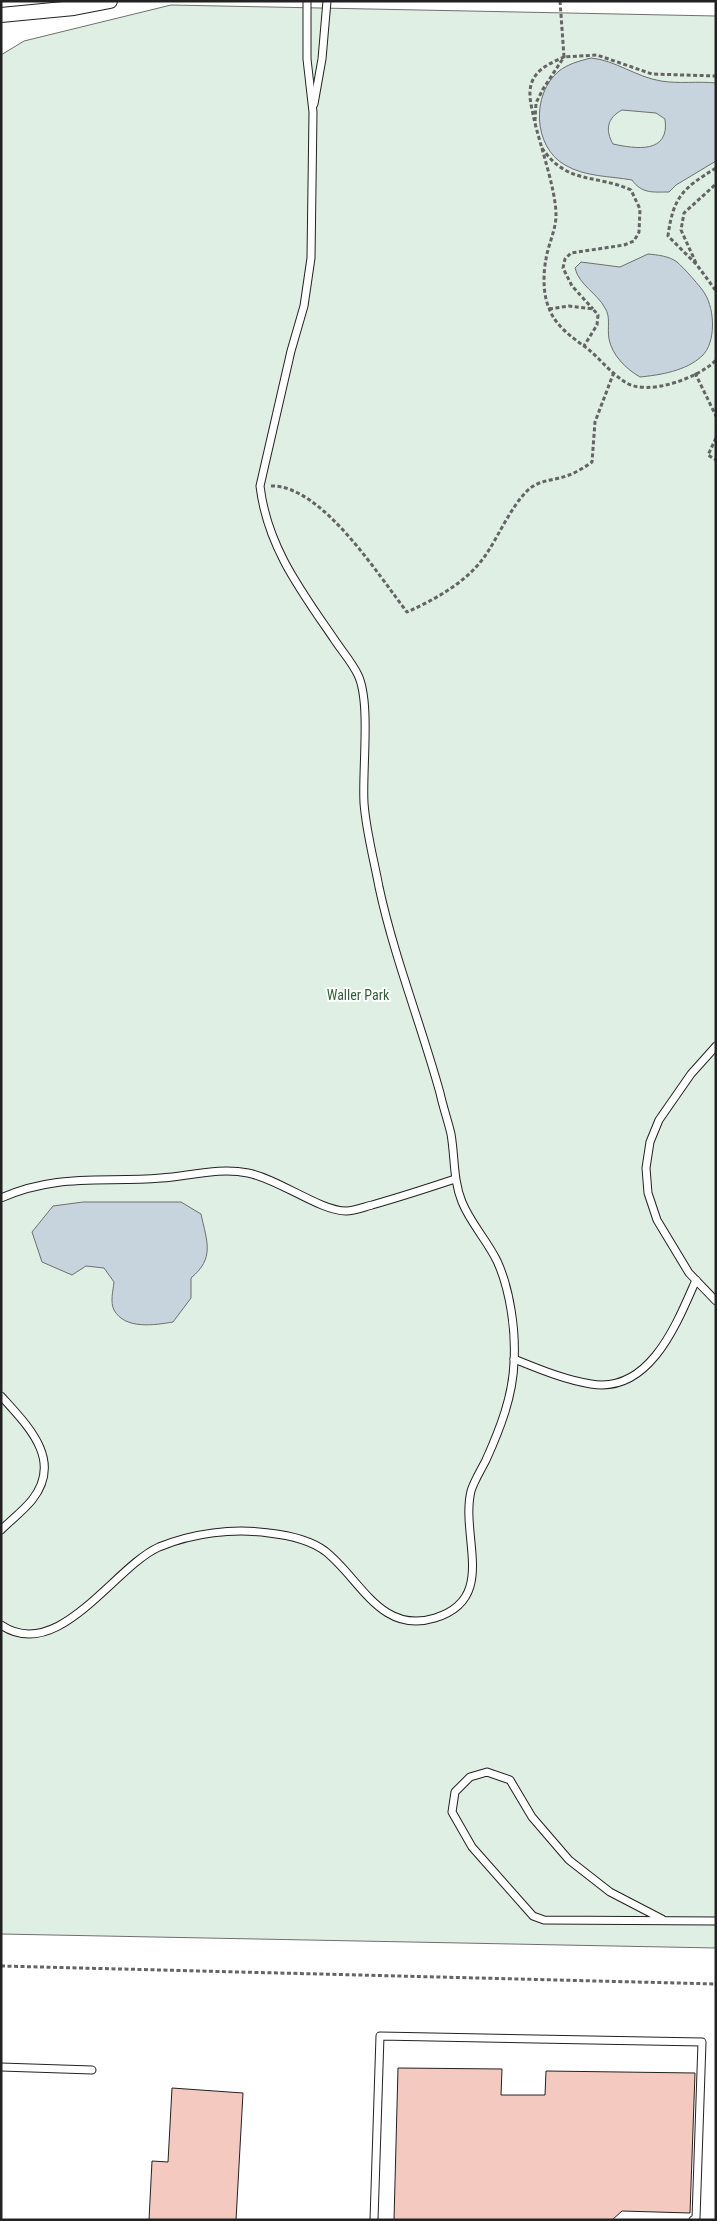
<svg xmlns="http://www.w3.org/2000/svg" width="717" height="2221" font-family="'Roboto Condensed',sans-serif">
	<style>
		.green { fill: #e0efe3; stroke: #6f6f6f }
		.water { fill: #c7d3dd; stroke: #6f6f6f; fill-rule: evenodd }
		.building { fill: #f3c9c0; stroke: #222 }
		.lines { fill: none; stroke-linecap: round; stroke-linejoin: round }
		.lane-casing { stroke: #222; stroke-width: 9 }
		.street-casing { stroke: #222; stroke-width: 16 }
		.path { stroke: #646464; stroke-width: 3; stroke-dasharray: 4 2.5; stroke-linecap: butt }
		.lane { stroke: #fff; stroke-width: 7 }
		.street { stroke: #fff; stroke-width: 14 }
		.labels { text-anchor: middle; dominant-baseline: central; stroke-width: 4; stroke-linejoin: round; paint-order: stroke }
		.park-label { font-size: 14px; fill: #2f5e38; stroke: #fff }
	</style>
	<rect width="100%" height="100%" fill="#fff"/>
	<!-- green -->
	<path class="green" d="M171 5 716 16V1948L1 1934V55L24 41Z"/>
	<!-- water -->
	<g class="water">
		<path d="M591 58C615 60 636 77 661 81 679 84 698 81 716 83V161L676 185 669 192C653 192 642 194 632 180 610 176 585 177 565 165 533 147 531 94 559 71 568 64 579 61 591 58ZM622 110 656 113 665 119C670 154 636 149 613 144 605 130 607 118 622 110Z"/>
		<path d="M648 254C658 255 669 256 677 262 683 267 702 288 705 294 715 310 716 343 702 356 686 371 660 375 640 377 626 369 612 355 609 339 607 328 611 317 605 308 597 293 579 285 575 268L581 262 620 267Z"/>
		<path d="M83 1202H181L201 1214C207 1242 215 1258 191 1278V1298L173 1322C155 1325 125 1330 114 1310 110 1302 113 1291 114 1282L104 1268 86 1266 72 1275 42 1262 32 1232 53 1206Z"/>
	</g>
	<!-- building -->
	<g class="building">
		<path d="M398 2068 502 2069 501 2095H545L546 2071 695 2073 690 2213 622 2211 612 2220H394Z"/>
		<path d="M172 2088 243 2093 236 2220H149L152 2161 168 2162Z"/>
	</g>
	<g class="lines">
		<!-- lane casing -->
		<g class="lane-casing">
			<g id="lane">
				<path d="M314 104 322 59 327 1"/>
				<path d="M716 1046 691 1074 659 1120 650 1142 646 1168 648 1193 657 1220 689 1273 716 1301"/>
				<path d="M1 1198C57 1173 103 1183 161 1178 190 1176 219 1167 248 1173 279 1179 320 1211 346 1211 355 1211 364 1207 372 1205 400 1197 428 1188 455 1179"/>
				<path d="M514 1359C539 1369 565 1380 591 1384 650 1394 677 1323 696 1280"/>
				<path d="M1 1396C27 1425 64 1460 32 1500 23 1511 11 1520 1 1530"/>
				<path d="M1 1625C58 1664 114 1567 159 1547 193 1533 233 1528 269 1533 287 1535 310 1540 325 1551 360 1578 380 1635 435 1618 498 1599 460 1537 471 1491 474 1481 481 1470 486 1460 500 1429 513 1396 514 1362 516 1331 510 1289 497 1261 487 1240 471 1224 462 1202 453 1180 455 1157 451 1134 448 1121 443 1107 440 1093 421 1024 394 957 379 887 374 860 366 831 364 803 362 770 371 702 358 675 352 662 341 650 334 639 301 591 267 546 260 486L291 351 304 306 311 258 313 112 307 59V1"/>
				<path d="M662 1919 610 1892 569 1860 532 1817 510 1780 487 1772 470 1777 455 1792 452 1812 472 1847 533 1916 544 1920 716 1921"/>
				<path d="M1 2067 92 2070"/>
				<path d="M374 2220 380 2036 702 2042 696 2218 693 2220"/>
			</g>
		</g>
		<!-- street casing -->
		<g class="street-casing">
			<path id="street" d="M1 15 74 8 110 1"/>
		</g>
		<!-- path -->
		<g class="path">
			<path d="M560 1 564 57 597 55 652 74 716 76"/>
			<path d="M535 121 536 103 543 89 564 57C551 63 535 69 531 85 528 96 532 108 534 119 540 145 556 190 556 215 556 230 548 245 546 259 543 274 543 295 549 308 555 326 573 338 588 349 600 359 611 373 625 382 647 397 699 378 716 360"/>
			<path d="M542 148C567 185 596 174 631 190L640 209 639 232 634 241 624 245 571 253 565 259 563 268 572 286 593 309"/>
			<path d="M716 168C683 188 673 197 668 236L697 265 716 291"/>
			<path d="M696 263 681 230 684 213 716 184"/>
			<path d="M549 309 569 306 593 309 598 315 597 325 584 346"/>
			<path d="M695 373 716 416"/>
			<path d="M716 438 708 455 716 460"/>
			<path d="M271 486C322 485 378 575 407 612 436 599 469 581 487 553 500 533 510 509 526 492 538 479 554 481 569 475 577 472 585 467 592 462L595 422 614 372"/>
			<path d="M1 1966 716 1984"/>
		</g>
		<!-- lane -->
		<use href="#lane" class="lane"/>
		<!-- street -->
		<use href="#street" class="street"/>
	</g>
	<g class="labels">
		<!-- park labels -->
		<g class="park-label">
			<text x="358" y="995">Waller Park</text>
		</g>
	</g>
	<!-- border -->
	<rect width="717" height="2221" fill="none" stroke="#222222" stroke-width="5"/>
</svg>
